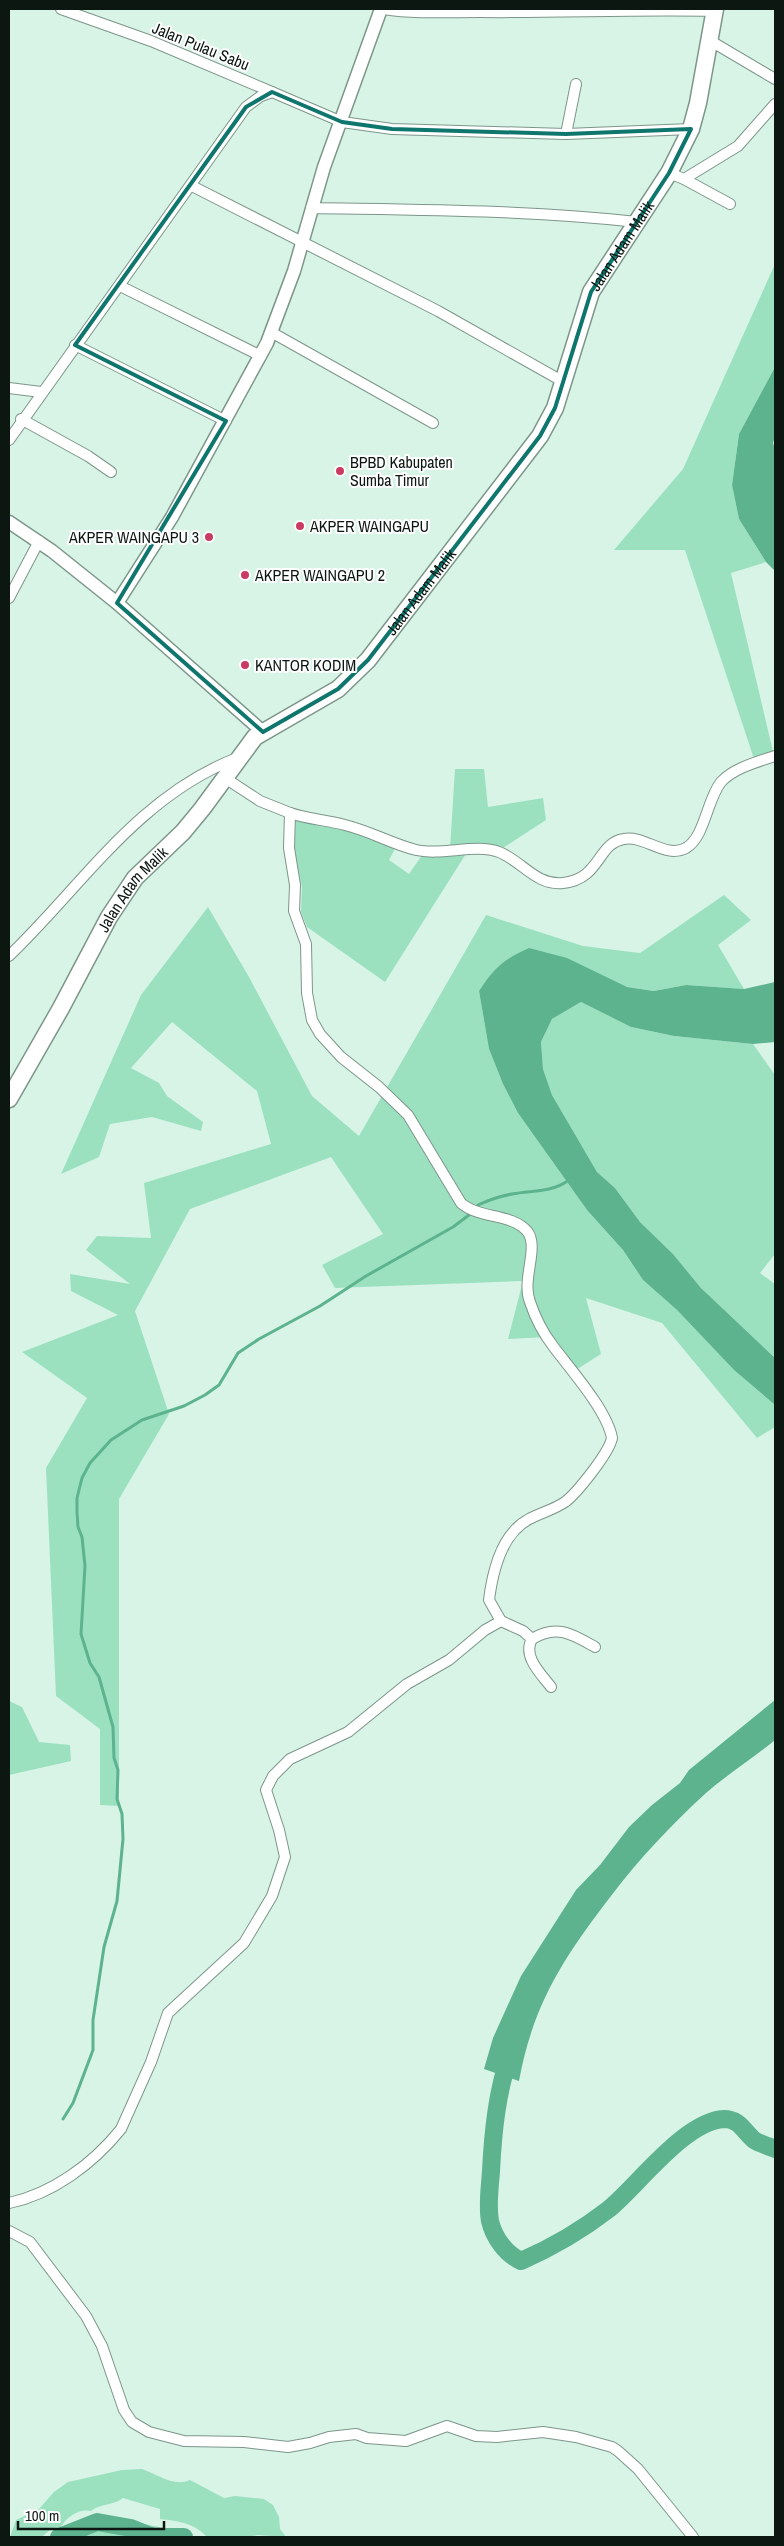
<svg xmlns="http://www.w3.org/2000/svg" width="784" height="2546" font-family="'Archivo Narrow',sans-serif">
	<style>
		.green { fill: #9be1c0 }
		.water { fill: #5cb38e }
		.lines { fill: none; stroke-linecap: round; stroke-linejoin: round }
		.stream { stroke: #5cb38e; stroke-width: 3 }
		.river { stroke: #5cb38e; stroke-width: 18 }
		.minor-casing { stroke: #7d968a; stroke-width: 12 }
		.tertiary-casing { stroke: #7d968a; stroke-width: 15 }
		.trunk-casing { stroke: #7d968a; stroke-width: 19 }
		.minor { stroke: #fff; stroke-width: 10 }
		.tertiary { stroke: #fff; stroke-width: 12 }
		.trunk { stroke: #fff; stroke-width: 16 }
		.marked { fill: none; stroke: #0f766e; stroke-width: 4; stroke-linejoin: round }
		.poi-dot { fill: #ca3b64; stroke: #fff; stroke-width: 2 }
		.labels { text-anchor: middle; dominant-baseline: central; stroke-width: 4; stroke-linejoin: round; paint-order: stroke }
		.street-label { font-size: 16px; fill: #0d1712; stroke: #fff }
		.poi-label { font-size: 16px; fill: #0d1712; stroke: #fff; text-anchor: start }
	</style>
	<rect width="100%" height="100%" fill="#d8f4e6"/>
	<!-- green -->
	<g class="green">
		<path d="M775 264V367L739 434 732 485 739 519 766 562 731 573 775 760 757 768 685 550H614L683 469Z"/>
		<path d="M455 769H484L488 807 543 798 546 820 503 848 469 849 385 982 307 927 301 912 302 887 294 852 296 811 399 841 389 860 409 874 425 851 450 849Z"/>
		<path d="M724 895 751 920 718 945 744 989 686 985 654 991 627 987 529 948C504 960 494 968 479 991L489 1049 503 1084 518 1113 587 1210 623 1250 643 1280 677 1310 734 1370 775 1405V1427L757 1438 662 1323 586 1298 601 1354 571 1373 547 1337 508 1339 523 1281 335 1288 322 1265 383 1234 331 1157 190 1209 135 1311 169 1414 119 1499V1806L100 1805V1729L56 1696 46 1468 87 1398 22 1352 118 1315 71 1291 70 1274 130 1284 86 1250 97 1236 151 1238 144 1183 271 1144 257 1091 172 1022 131 1068 159 1083 167 1096 203 1122 201 1131 152 1117 110 1124 99 1157 61 1174 141 995 208 907 249 977 312 1096 359 1136 486 915 583 946 640 953Z"/>
		<path d="M581 1002 631 1027 674 1036 753 1044 775 1075V1254L760 1273 775 1284V1358L701 1288 673 1254 640 1222 615 1188 597 1172 552 1095 543 1069 541 1042 552 1019Z"/>
		<path d="M9 1701 22 1707 39 1742 70 1745 71 1761 9 1775Z"/>
		<path d="M142 2469C159 2475 173 2487 190 2480L224 2498 235 2496 264 2499 273 2505 279 2517 280 2529 286 2537 258 2535 247 2537H207C194 2523 179 2521 160 2519V2509L123 2498C113 2506 101 2503 91 2511 80 2508 66 2517 61 2527L52 2528 42 2537H10L16 2520 39 2509 54 2492 68 2482 122 2470Z"/>
		<path d="M116 2518 159 2527 182 2537H76L96 2525Z"/>
	</g>
	<!-- water -->
	<g class="water">
		<path d="M775 367V437L773 443 775 449V571L766 562 739 519 732 485 739 434Z"/>
		<path d="M529 948 567 958 627 987 654 991 686 985 744 989 775 982V1042L753 1044 674 1036 631 1027 581 1002 552 1019 541 1042 543 1069 552 1095 597 1172 615 1188 640 1222 673 1254 701 1288 775 1358V1405L734 1370 677 1310 643 1280 623 1250 587 1210 518 1113 503 1084 489 1049 479 991C494 968 504 959 529 948Z"/>
		<path d="M775 1700V1740C753 1758 728 1774 706 1793 671 1825 639 1859 611 1896 564 1957 533 2004 519 2081L484 2069 493 2038 521 1976 576 1890 600 1865 629 1827 652 1805 680 1783 689 1770Z"/>
	</g>
	<g class="lines">
		<!-- stream -->
		<g class="stream">
			<path d="M478 1205C489 1200 500 1196 512 1194 534 1190 551 1193 569 1180"/>
			<path d="M63 2119 73 2103 93 2050V2020L104 1947 117 1901 123 1839 122 1814 117 1799 118 1770 114 1758 113 1727 99 1677 90 1663 81 1634 85 1566 82 1537 78 1527 77 1512V1498L82 1478 90 1463 111 1440 142 1420 184 1406 205 1395 219 1385 238 1353 259 1339 320 1306 366 1276 453 1227 469 1215"/>
		</g>
		<!-- river -->
		<g class="river">
			<path d="M510 2054C497 2092 493 2131 491 2171 490 2187 487 2205 490 2221 494 2238 506 2254 521 2261 553 2247 582 2230 609 2209 639 2184 685 2121 724 2119 740 2119 744 2132 754 2140 760 2144 769 2146 775 2149"/>
			<path d="M59 2537 97 2522 131 2528 153 2537H184"/>
		</g>
		<!-- minor casing -->
		<g class="minor-casing">
			<g id="minor">
				<path d="M61 9 151 41 272 92"/>
				<path d="M384 9C415 14 447 12 479 12 557 13 636 9 715 11"/>
				<path d="M709 40 775 79"/>
				<path d="M566 134 576 84"/>
				<path d="M669 173 684 179 738 146 775 104"/>
				<path d="M684 179 730 204"/>
				<path d="M192 186 438 311 562 381"/>
				<path d="M311 208C420 210 529 210 637 222"/>
				<path d="M120 286 261 356"/>
				<path d="M271 332 433 423"/>
				<path d="M75 345 226 421"/>
				<path d="M9 388 41 392"/>
				<path d="M21 419 88 456 111 472"/>
				<path d="M9 440 246 107 261 96 272 92 342 122 392 129 566 134 691 129"/>
				<path d="M9 598 39 541"/>
				<path d="M290 813C307 819 327 820 345 825 370 831 392 844 416 850 442 856 476 843 499 852 522 861 536 886 563 883 601 879 597 843 624 839 645 835 665 859 686 848 705 837 707 799 721 782 734 768 757 762 775 756"/>
				<path d="M9 956C82 886 138 796 237 758"/>
				<path d="M501 1621 523 1631 532 1639C522 1656 541 1674 551 1687"/>
				<path d="M532 1639C557 1624 572 1634 595 1647"/>
				<path d="M9 2203C52 2194 93 2164 121 2129L151 2062 168 2013 244 1943 272 1896 285 1857 279 1830 266 1790 273 1776 290 1759 348 1732 407 1684 449 1660 485 1630 501 1621 489 1600C492 1576 498 1548 515 1530 528 1515 549 1513 565 1502 577 1493 609 1453 612 1438 607 1410 570 1369 553 1346 543 1333 535 1317 530 1302 521 1279 540 1247 527 1231 511 1213 479 1219 461 1203L408 1115 379 1087 341 1057 320 1034 312 1020 307 993 306 944 294 911 295 885 289 848 290 813 260 801 225 778"/>
				<path d="M9 2231 30 2242 86 2316 102 2346 124 2410 132 2422 149 2432 184 2441 244 2442 288 2447 310 2443 329 2437 356 2434 367 2438 406 2441 447 2426 476 2436 497 2437 543 2432 576 2437 612 2447 618 2451 638 2469 693 2537"/>
			</g>
		</g>
		<!-- tertiary casing -->
		<g class="tertiary-casing">
			<g id="tertiary">
				<path d="M9 522 52 551 117 603 263 732"/>
				<path d="M117 603 172 517 267 343 294 271 324 167 381 9"/>
			</g>
		</g>
		<!-- trunk casing -->
		<g class="trunk-casing">
			<g id="trunk">
				<path id="s1" d="M9 1099 61 1008 109 917 135 878 183 832 202 809 255 737 338 689 368 660 540 436 555 408 591 292 669 173 691 129 698 103 715 9"/>
			</g>
		</g>
		<!-- minor -->
		<use href="#minor" class="minor"/>
		<!-- tertiary -->
		<use href="#tertiary" class="tertiary"/>
		<!-- trunk -->
		<use href="#trunk" class="trunk"/>
	</g>
	<!-- marked area -->
	<path class="marked" d="M272 92 342 122 392 129 566 134 691 129 669 173 591 292 555 408 540 436 368 660 338 689 263 732 117 603 226 421 75 345 246 107Z"/>
	<!-- markers -->
	<g class="poi-dot">
		<circle cx="340" cy="471" r="5"/>
		<circle cx="300" cy="526" r="5"/>
		<circle cx="209" cy="537" r="5"/>
		<circle cx="245" cy="575" r="5"/>
		<circle cx="245" cy="665" r="5"/>
	</g>
	<g class="labels">
		<!-- street labels -->
		<g class="street-label">
			<text transform="translate(201 46) rotate(22)">Jalan Pulau Sabu</text>
			<text stroke="none"><textPath href="#s1" startOffset="1069">Jalan Adam Malik</textPath></text>
			<text stroke="none"><textPath href="#s1" startOffset="664">Jalan Adam Malik</textPath></text>
			<text stroke="none"><textPath href="#s1" startOffset="244">Jalan Adam Malik</textPath></text>
		</g>
		<!-- poi labels -->
		<g class="poi-label">
			<text x="350" y="462">BPBD Kabupaten<tspan x="350" dy="18">Sumba Timur</tspan></text>
			<text x="310" y="526">AKPER WAINGAPU</text>
			<text x="199" y="537" text-anchor="end">AKPER WAINGAPU 3</text>
			<text x="255" y="575">AKPER WAINGAPU 2</text>
			<text x="255" y="665">KANTOR KODIM</text>
		</g>
	</g>
	<!-- border -->
	<rect width="784" height="2546" fill="none" stroke="#0d1712" stroke-width="20"/>
	<!-- scale -->
	<path d="M18 2521v8h146v-8" fill="none" stroke="#0d1712" stroke-width="2.5"/>
	<text x="25" y="2521" font-size="15" fill="#0d1712" stroke="#ffffff" stroke-width="4" paint-order="stroke">100 m</text>
</svg>
